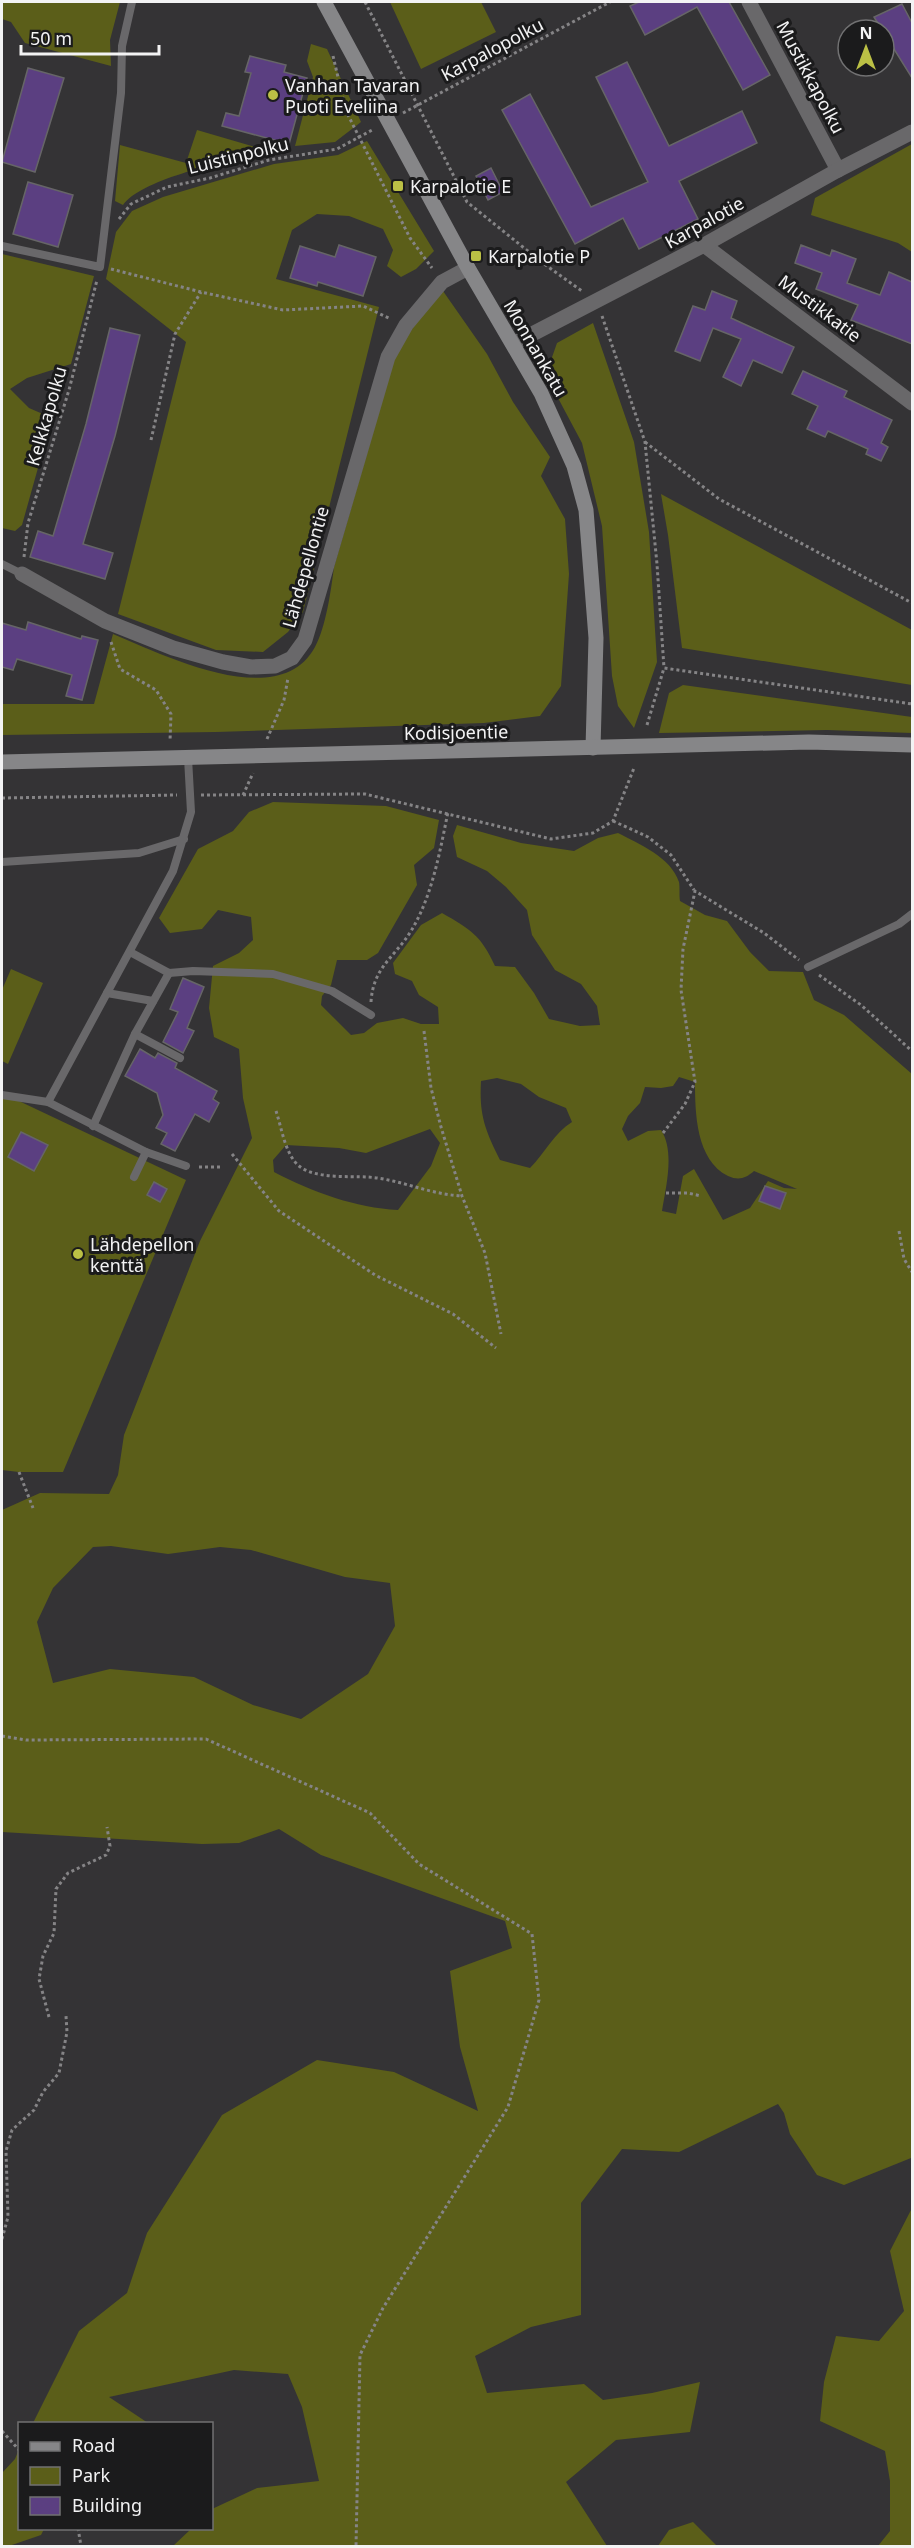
<svg xmlns="http://www.w3.org/2000/svg" width="914" height="2548" font-family="'Noto Sans',sans-serif">
	<style>
		.green { fill: #5b5e19; fill-rule: evenodd }
		.building { fill: #5b3f81; stroke: #666567; stroke-width: 1.5 }
		.lines { fill: none; stroke-linecap: round; stroke-linejoin: round }
		.path { stroke: #858486; stroke-width: 3; stroke-dasharray: 3 3; stroke-linecap: butt }
		.lane { stroke: #69686a; stroke-width: 8 }
		.street { stroke: #69686a; stroke-width: 15 }
		.secondary { stroke: #868688; stroke-width: 15 }
		.poi-dot { fill: #bbc045; stroke: #1b1b1c; stroke-width: 2 }
		.labels { text-anchor: middle; dominant-baseline: central; stroke-width: 6; stroke-linejoin: round; paint-order: stroke }
		.street-label { font-size: 18px; fill: #f3f3f4; stroke: #1b1b1c }
		.poi-label { font-size: 18px; fill: #f3f3f4; stroke: #1b1b1c; text-anchor: start }
	</style>
	<rect width="100%" height="100%" fill="#343335"/>
	<!-- green -->
	<g class="green">
		<path d="M2 2H120L110 40 111 66 25 43 11 22 2 19Z"/>
		<path d="M390 2H481L496 32 421 69Z"/>
		<path d="M311 44 327 49 361 122 335 142 295 146 313 77 307 61Z"/>
		<path d="M197 130 269 151C234 160 143 177 123 205L115 201 120 145 186 163Z"/>
		<path d="M367 141 434 251 416 269 401 277 387 266 393 250 383 229 349 216 317 214 292 230 276 279 379 307 303 612 288 632 263 652 216 650 118 614 186 342 106 279 116 232 132 211 163 197 274 164 338 155Z"/>
		<path d="M912 144V252L898 243 811 215 815 198Z"/>
		<path d="M2 254 94 276 71 364 27 378 10 389 29 408 52 418 22 525 15 531 2 528Z"/>
		<path d="M443 291 487 354 513 402 550 457 541 476 565 519 569 574 561 686 540 716 484 723 216 732 2 735V704H94L113 634C162 654 279 714 315 647 326 627 331 590 334 567L396 353 420 317Z"/>
		<path d="M593 323 634 442 649 532 657 662 634 728 618 706 612 676 602 526 582 443 550 383V363L557 343Z"/>
		<path d="M661 494 912 630V685L682 648 668 535Z"/>
		<path d="M683 685 912 717V733L827 730 659 733 669 693Z"/>
		<path d="M273 802 386 806 439 820 434 848 414 865 417 885 378 953 367 960H337L331 985 322 996 321 1005 351 1035 364 1033 377 1023 403 1018 421 1024H439L438 1007 419 995 412 981 395 974 393 963 421 925 442 913C470 929 481 935 495 966L515 967 534 993 549 1019 580 1026 600 1025 597 1006 581 984 555 970 532 935 527 910 506 887 487 871 457 857 453 836 457 825 521 843 574 851 598 838 618 833C639 844 671 857 679 882 680 887 679 895 680 901L705 915 727 921 750 952 769 971 803 972 814 1000 844 1015 912 1074V2546H878L890 2531V2481L885 2451 820 2421 824 2382 836 2336 879 2341 904 2311 890 2251 912 2208 911 2158 844 2185 817 2175 790 2134 784 2113 778 2104 679 2152 622 2149 581 2203V2315L531 2327 475 2356 487 2393 584 2384 603 2400 652 2393 700 2382 690 2432 616 2440 566 2482 607 2546H173L191 2529 212 2528V2509L257 2488 319 2481 302 2407 288 2374 234 2370 109 2397 148 2423H33L79 2331 127 2293 147 2233 222 2115 317 2060 394 2072 478 2111 460 2047 450 1971 512 1948 505 1921 321 1855 279 1829 239 1843 202 1844 2 1832V1510L40 1493 109 1494 118 1475 124 1435 200 1241 252 1138 243 1098 239 1049 214 1037 209 1008 213 966 239 953 253 940 251 917 218 910 202 929 170 933 159 918 198 849 233 831 249 812ZM679 1077 695 1082C695 1113 696 1160 728 1176 739 1181 746 1178 754 1171L797 1189 784 1188 768 1181 750 1208 723 1220 694 1169 683 1176 676 1214 662 1211C666 1186 675 1151 661 1130L648 1131 628 1141 622 1129 628 1116 640 1103 645 1087 661 1088 673 1086ZM497 1078 521 1084 539 1097 566 1108 572 1122C554 1133 545 1153 530 1168L500 1160C485 1130 479 1115 481 1081ZM430 1129 440 1143 431 1166 398 1210C356 1208 312 1192 274 1172L273 1160 286 1145 339 1148 366 1153ZM111 1546 168 1554 220 1547 251 1550 345 1577 390 1583 395 1626 368 1674 301 1719 253 1705 194 1677 110 1669 53 1683 37 1622 53 1588 93 1547Z"/>
		<path d="M11 969 43 983 8 1064 2 1061V990Z"/>
		<path d="M2 1093 186 1180 63 1472H19L2 1470Z"/>
		<path d="M19 2449 20 2528 44 2529 41 2535 9 2546H2V2473L15 2459Z"/>
		<path d="M693 2522 717 2546H658L669 2530Z"/>
	</g>
	<!-- building -->
	<g class="building">
		<path d="M639 2H729L770 75 743 90 697 7 645 35 630 6Z"/>
		<path d="M902 4 912 23V78L874 17Z"/>
		<path d="M250 56 286 65 284 72 307 78 289 144 222 126 226 113 239 116 251 73 245 72Z"/>
		<path d="M627 62 669 146 742 111 757 143 679 181 698 219 639 249 623 218 575 244 502 110 530 94 591 207 648 182 596 77Z"/>
		<path d="M28 68 64 78 35 172 2 162Z"/>
		<path d="M491 168 503 192 488 200 476 176Z"/>
		<path d="M28 182 73 195 58 247 13 234Z"/>
		<path d="M339 245 376 257 363 296 318 282 317 286 290 278 300 246 335 257Z"/>
		<path d="M801 245 830 256 832 250 856 259 847 283 880 295 889 272 912 282V344L851 320 858 305 816 289 822 273 795 263Z"/>
		<path d="M712 291 737 301 731 318 794 347 782 373 753 360 741 386 723 377 741 339 713 328 700 361 675 351 693 306 705 310Z"/>
		<path d="M110 328 140 335 115 436 83 544 113 553 105 579 30 557 38 531 53 536 86 424Z"/>
		<path d="M803 371 847 391 844 397 892 420 881 443 888 447 881 461 866 454 868 449 828 431 825 437 807 429 818 406 792 394Z"/>
		<path d="M28 622 81 639 82 636 98 640 82 700 66 696 72 675 17 659 13 670 2 667V623L26 630Z"/>
		<path d="M183 978 204 987 187 1028 194 1031 183 1053 163 1042 178 1012 170 1009Z"/>
		<path d="M140 1049 155 1058 158 1053 177 1063 175 1068 217 1091 213 1099 219 1103 209 1122 195 1114 175 1151 161 1144 167 1133 156 1128 163 1115 157 1093 125 1076Z"/>
		<path d="M21 1132 48 1145 34 1171 8 1157Z"/>
		<path d="M154 1182 167 1189 160 1202 147 1195Z"/>
		<path d="M765 1186 786 1193 780 1209 759 1201Z"/>
	</g>
	<g class="lines">
		<!-- path -->
		<g class="path">
			<path d="M365 2 467 202 544 264 582 291"/>
			<path d="M333 56 346 111 410 238 432 268"/>
			<path d="M403 113 610 2"/>
			<path d="M119 219 131 204 167 187 210 178 269 160 337 149 374 129"/>
			<path d="M111 269 201 292 283 310 363 306 391 319"/>
			<path d="M602 316 645 442 657 564 664 668"/>
			<path d="M151 440 175 334 201 292"/>
			<path d="M645 442 719 499 912 603"/>
			<path d="M24 557 28 523 69 390 97 280"/>
			<path d="M111 642 120 669 156 690 171 714 170 741"/>
			<path d="M647 725 664 668 912 704"/>
			<path d="M267 739 284 700 288 678"/>
			<path d="M201 795 365 794 551 839 593 833 613 821 634 768"/>
			<path d="M243 795 253 773"/>
			<path d="M2 798 177 795"/>
			<path d="M613 821 648 837 671 855 694 890"/>
			<path d="M819 975 861 1005 912 1051"/>
			<path d="M371 1002C373 967 395 957 411 931 432 897 440 851 448 812"/>
			<path d="M424 1031 431 1088 441 1127 462 1196 485 1253 501 1334"/>
			<path d="M276 1111C282 1129 285 1154 299 1166 315 1179 348 1176 367 1177 400 1179 427 1194 462 1196"/>
			<path d="M663 1133 685 1104 695 1082 681 990 683 949 695 891 764 933 799 960"/>
			<path d="M232 1154 279 1211 375 1275 453 1314 496 1348"/>
			<path d="M199 1167H220"/>
			<path d="M666 1193H688L701 1196"/>
			<path d="M899 1231 904 1259 912 1272"/>
			<path d="M19 1472 33 1508"/>
			<path d="M2 1736 26 1740 206 1739 370 1813 419 1864 532 1934 539 2000 508 2107 383 2308 360 2355 356 2546"/>
			<path d="M49 2017 39 1979 43 1956 54 1933 56 1889 68 1873 106 1855 110 1846 107 1827"/>
			<path d="M2 2239 8 2217 6 2151 12 2130 34 2110 43 2092 59 2073 67 2032 66 2016"/>
			<path d="M2 2431 20 2451"/>
			<path d="M78 2528 81 2546"/>
		</g>
		<!-- lane -->
		<g class="lane">
			<path d="M2 246 100 267 121 93 122 46 132 2"/>
			<path d="M2 564 22 574"/>
			<path d="M2 862 139 853 184 839"/>
			<path d="M130 952 169 973 193 971 273 974 332 991 371 1015"/>
			<path d="M808 967 899 924 912 914"/>
			<path d="M107 993 153 1001"/>
			<path d="M135 1034 180 1058"/>
			<path d="M2 1095 48 1102 146 1152 186 1166"/>
			<path d="M48 1102 173 871 191 812 188 758"/>
			<path d="M93 1126 135 1034 169 973"/>
			<path d="M134 1177 146 1152"/>
		</g>
		<!-- street -->
		<g class="street">
			<path d="M749 2 838 170"/>
			<path d="M704 245 912 403"/>
			<path d="M513 344 704 245 838 170 912 132"/>
			<path d="M22 574 105 621 173 648 223 662 251 667 275 666 292 658 305 640 388 357 406 325 442 282 468 268"/>
		</g>
		<!-- secondary -->
		<g class="secondary">
			<path d="M324 2 468 268 541 393 574 466 586 510 596 638 593 748"/>
			<path d="M2 762 809 742 912 745"/>
		</g>
	</g>
	<!-- markers -->
	<g class="poi-dot">
		<circle cx="273" cy="95" r="6"/>
		<rect x="392" y="180" width="12" height="12" rx="3"/>
		<rect x="470" y="250" width="12" height="12" rx="3"/>
		<circle cx="78" cy="1254" r="6"/>
	</g>
	<g class="labels">
		<!-- street labels -->
		<g class="street-label">
			<text transform="translate(492 49) rotate(-28)">Karpalopolku</text>
			<text transform="translate(811 77) rotate(62)">Mustikkapolku</text>
			<text transform="translate(238 155) rotate(-14)">Luistinpolku</text>
			<text transform="translate(704 222) rotate(-29)">Karpalotie</text>
			<text transform="translate(820 308) rotate(37)">Mustikkatie</text>
			<text transform="translate(536 348) rotate(60)">Monnankatu</text>
			<text transform="translate(46 416) rotate(-74)">Kelkkapolku</text>
			<text transform="translate(305 567) rotate(-74)">Lähdepellontie</text>
			<text transform="translate(456 732) rotate(-1)">Kodisjoentie</text>
		</g>
		<!-- poi labels -->
		<g class="poi-label">
			<text x="285" y="85">Vanhan Tavaran<tspan x="285" dy="21">Puoti Eveliina</tspan></text>
			<text x="410" y="186">Karpalotie E</text>
			<text x="488" y="256">Karpalotie P</text>
			<text x="90" y="1244">Lähdepellon<tspan x="90" dy="21">kenttä</tspan></text>
		</g>
	</g>
	<!-- border -->
	<rect width="914" height="2548" fill="none" stroke="#f3f3f4" stroke-width="6"/>
	<!-- legend -->
	<rect x="18" y="2422" width="195" height="108" fill="#1b1b1c" stroke="#717172" stroke-width="1.5"/>
	<rect x="30" y="2442" width="30" height="9" fill="#868688" stroke="#717172" stroke-width="1.5"/>
	<text x="72" y="2452" font-size="18" fill="#f3f3f4">Road</text>
	<rect x="30" y="2467" width="30" height="18" fill="#5b5e19" stroke="#717172" stroke-width="1.5"/>
	<text x="72" y="2482" font-size="18" fill="#f3f3f4">Park</text>
	<rect x="30" y="2497" width="30" height="18" fill="#5b3f81" stroke="#717172" stroke-width="1.5"/>
	<text x="72" y="2512" font-size="18" fill="#f3f3f4">Building</text>
	<!-- north arrow -->
	<g transform="translate(866 48)"><circle r="28" fill="#1b1b1c" stroke="#717172" stroke-width="1.5"/>
	<path d="M0-4.5L10 22L0 15L-10 22Z" fill="#bbc045"/>
	<text y="-9" font-size="16" font-weight="bold" text-anchor="middle" fill="#f3f3f4">N</text>
	</g>
	<!-- scale -->
	<path d="M21 45v9h138v-9" fill="none" stroke="#f3f3f4" stroke-width="3"/>
	<text x="30" y="45" font-size="18" fill="#f3f3f4" stroke="#1b1b1c" stroke-width="4.5" paint-order="stroke">50 m</text>
</svg>
